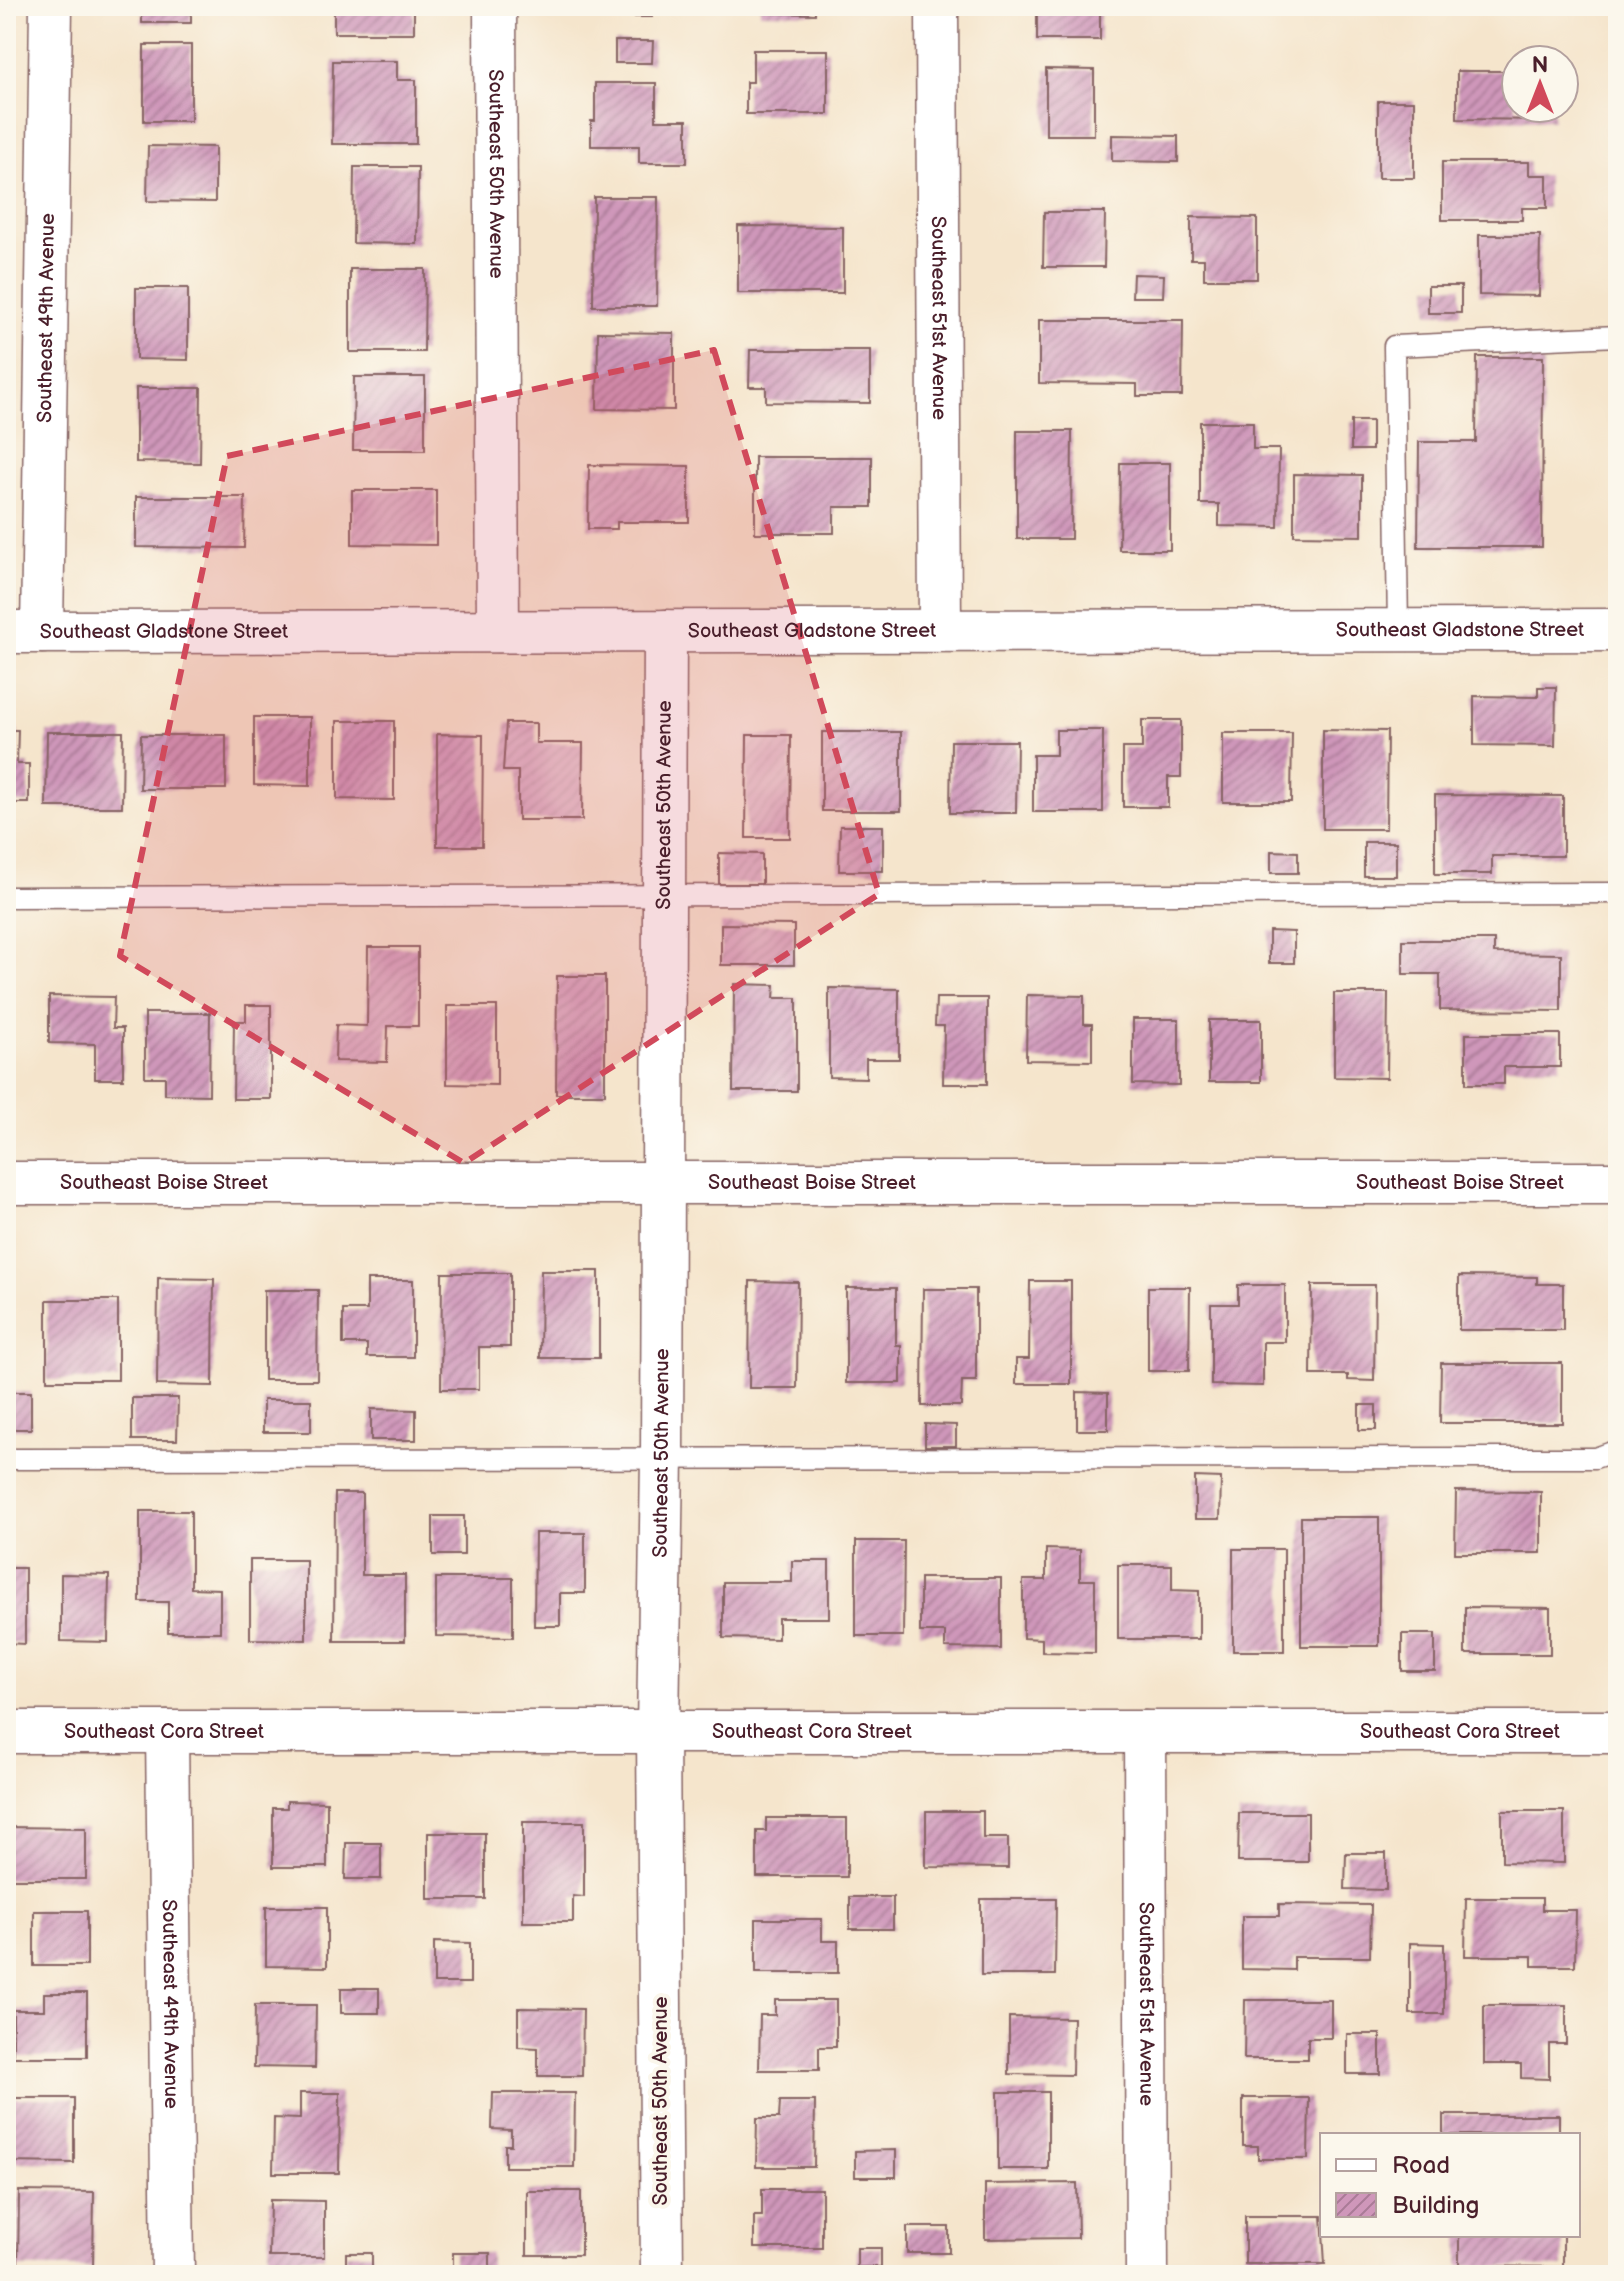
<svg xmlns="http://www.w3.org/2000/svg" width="1624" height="2281" font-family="'Balsamiq Sans',sans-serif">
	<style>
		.building { fill: url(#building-hatch) }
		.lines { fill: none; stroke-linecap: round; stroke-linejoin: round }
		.lane-casing { stroke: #866463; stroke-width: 23 }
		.street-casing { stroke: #866463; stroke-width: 45 }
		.lane { stroke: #fff; stroke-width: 20 }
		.street { stroke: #fff; stroke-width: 42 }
		.marked { fill: #d1495b; fill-opacity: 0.2; stroke: #d1495b; stroke-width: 6; stroke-dasharray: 16 10; stroke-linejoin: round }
		.labels { text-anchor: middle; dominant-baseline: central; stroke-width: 8; stroke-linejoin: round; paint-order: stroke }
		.street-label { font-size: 20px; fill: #4a1f2b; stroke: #fbf7ec }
	</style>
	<defs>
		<pattern id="building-hatch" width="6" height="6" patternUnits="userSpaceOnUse" patternTransform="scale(2)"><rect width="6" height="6" fill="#cf97ba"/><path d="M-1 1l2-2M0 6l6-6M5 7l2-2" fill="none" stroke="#aa7b97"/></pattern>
	</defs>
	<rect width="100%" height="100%" fill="#fbf7ec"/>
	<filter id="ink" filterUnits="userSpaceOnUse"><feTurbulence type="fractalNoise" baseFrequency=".0125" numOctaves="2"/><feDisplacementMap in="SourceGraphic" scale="16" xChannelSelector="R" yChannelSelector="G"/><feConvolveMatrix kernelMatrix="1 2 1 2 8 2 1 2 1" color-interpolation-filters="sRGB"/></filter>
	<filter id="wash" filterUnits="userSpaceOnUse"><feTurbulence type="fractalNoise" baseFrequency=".006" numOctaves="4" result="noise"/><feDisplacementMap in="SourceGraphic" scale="32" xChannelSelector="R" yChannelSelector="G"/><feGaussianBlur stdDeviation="1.8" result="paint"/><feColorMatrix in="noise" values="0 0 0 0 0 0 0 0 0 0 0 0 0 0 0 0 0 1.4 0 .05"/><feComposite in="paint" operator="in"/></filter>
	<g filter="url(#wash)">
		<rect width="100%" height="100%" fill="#f5e5cc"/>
		<g id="blocks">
			<!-- building -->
			<g class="building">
				<rect x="142" y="6" width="49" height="17"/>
				<rect x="334" y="6" width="80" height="27"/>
				<path d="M592 6H652V17H591Z"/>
				<path d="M760 6H815V14L760 13Z"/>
				<rect x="1037" y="6" width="63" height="34"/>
				<path d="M615 41H653L652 63H615Z"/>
				<rect x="144" y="45" width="47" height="76"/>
				<path d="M753 50H828V114H746V82H753Z"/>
				<path d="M333 61H397V80H416V144H332Z"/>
				<path d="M1046 69 1094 70V135H1046Z"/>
				<path d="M1457 71H1516V108H1553V120L1457 119Z"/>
				<path d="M595 83H656V120H687V163H639V146H591V121H595Z"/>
				<rect x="1378" y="101" width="36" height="77"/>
				<path d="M1112 135 1178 136V162L1112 161Z"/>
				<path d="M148 146 215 147V202L147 201Z"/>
				<path d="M1442 162H1529V175H1547V208H1522V220H1442Z"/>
				<path d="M354 167H418L417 244 353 243Z"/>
				<path d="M594 197H658L657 306H593Z"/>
				<path d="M1044 212H1105L1104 267H1043Z"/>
				<path d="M1191 217 1257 218V279H1204V259H1191Z"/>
				<path d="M738 226 843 227V293H738Z"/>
				<path d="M1479 235H1540L1539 296 1479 295Z"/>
				<path d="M350 269H425L424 352H350Z"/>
				<path d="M1133 274 1164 275 1163 297H1132Z"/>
				<rect x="1428" y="286" width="33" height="27"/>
				<path d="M136 288H188V360L136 359Z"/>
				<path d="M1039 320H1183L1182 396H1137V384L1039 383Z"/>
				<path d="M598 332 674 333V410L597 409Z"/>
				<path d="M750 350H870V403L766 402V387H749Z"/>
				<path d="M1477 357H1543L1542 547H1418L1419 442H1476Z"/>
				<path d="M354 377H425V450H353Z"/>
				<path d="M136 388H201L200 463 136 462Z"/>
				<rect x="1351" y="421" width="21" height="29"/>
				<path d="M1200 422H1253V449H1279L1278 527 1219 526V504H1200Z"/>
				<path d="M1017 431H1072L1071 539H1017Z"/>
				<path d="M755 457H872V507H834V533H755Z"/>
				<path d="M1120 463H1170V550H1119Z"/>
				<path d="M589 465 689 466V522H617V529H588Z"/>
				<path d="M1294 474 1362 475V536L1294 535Z"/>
				<path d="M352 490H436V545L352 544Z"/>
				<path d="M136 497H245L244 548 136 547Z"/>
				<path d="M1538 687H1556L1555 746 1474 745V696L1538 697Z"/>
				<path d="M254 717H310V786L254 785Z"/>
				<path d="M1142 720H1181V777H1168V807H1123V748H1142Z"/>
				<path d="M337 721H394V800L337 799Z"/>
				<path d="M506 723H536V743H583L582 820H518V771H503Z"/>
				<path d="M6 730H18L17 764H29V803H6Z"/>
				<path d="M1056 730H1103V812H1033V755H1056Z"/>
				<path d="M1323 730 1387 731 1386 829H1323Z"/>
				<path d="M47 732H123L122 807H46Z"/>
				<rect x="822" y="732" width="79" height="79"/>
				<path d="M1223 733H1292L1291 802H1223Z"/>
				<path d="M437 734 483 735 482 846H437Z"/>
				<path d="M141 735H226V789H140Z"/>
				<path d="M747 735H791L790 838H746Z"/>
				<path d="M951 741H1017L1016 813H950Z"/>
				<path d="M1435 795 1563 796V856H1492V874H1435Z"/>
				<path d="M840 826H883V871H839Z"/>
				<rect x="1364" y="842" width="32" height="34"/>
				<path d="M1271 851 1298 852V873H1271Z"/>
				<path d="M719 853 762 854V884H719Z"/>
				<path d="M721 924 794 925V965H721Z"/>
				<path d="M1269 931 1294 932V963H1269Z"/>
				<path d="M1403 940H1494V953L1561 954V1011L1440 1010V974H1403Z"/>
				<path d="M368 947H418V1026H388L387 1062 335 1061 336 1025 367 1026Z"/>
				<path d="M557 976H605V1094H556Z"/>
				<path d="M6 982H10L9 1077H6Z"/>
				<path d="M734 984 775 985 774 998H797V1091H733Z"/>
				<path d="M829 988 899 989V1059H866V1078L829 1077Z"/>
				<path d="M1334 993H1388L1387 1078 1334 1077Z"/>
				<path d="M1027 995 1084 996V1024H1092V1061L1026 1060Z"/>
				<path d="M49 996 114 997 113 1028H123V1079H95V1044L49 1043Z"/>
				<path d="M936 998H987V1084H943L944 1026H935Z"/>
				<path d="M246 1005H271V1099H233L234 1021H246Z"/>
				<path d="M447 1006H497V1085L447 1084Z"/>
				<path d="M145 1013H210L209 1095 165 1094V1077H145Z"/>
				<path d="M1133 1019H1179V1085L1133 1084Z"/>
				<rect x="1209" y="1020" width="52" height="62"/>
				<path d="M1466 1034H1560V1067H1504V1084H1466Z"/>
				<path d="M541 1271H599V1358H540Z"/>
				<path d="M442 1273H510V1347H479V1389H441Z"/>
				<path d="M1459 1276 1537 1277V1284H1563V1330H1459Z"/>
				<path d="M158 1278 214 1279 213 1386 157 1385Z"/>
				<path d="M367 1280H413V1357H367V1344H343V1310H367Z"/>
				<path d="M750 1281 798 1282 797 1388H749Z"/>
				<path d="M1030 1281H1071V1384H1016V1359H1029Z"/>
				<path d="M1238 1285H1285V1342H1263V1386L1211 1385V1304H1238Z"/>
				<path d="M1312 1285H1375L1374 1381 1348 1380V1375H1311Z"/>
				<path d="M1148 1287H1190L1189 1371H1148Z"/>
				<path d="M846 1288H896V1345H901V1383H846Z"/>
				<path d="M923 1289H976V1381H962L961 1406H922Z"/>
				<path d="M264 1290H318L317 1380H264Z"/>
				<rect x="47" y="1300" width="71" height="80"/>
				<path d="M1441 1363H1562V1423H1440Z"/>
				<rect x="6" y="1392" width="25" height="37"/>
				<path d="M1077 1392 1108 1393V1430H1077Z"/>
				<path d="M132 1398H178L177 1440H132Z"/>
				<rect x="263" y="1400" width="48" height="32"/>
				<rect x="1359" y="1405" width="17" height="25"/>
				<path d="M371 1409 416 1410V1440H371Z"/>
				<path d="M925 1424 956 1425V1446H925Z"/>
				<path d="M1195 1477 1221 1478 1220 1519H1195Z"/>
				<path d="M1456 1491 1541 1492V1553H1455Z"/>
				<path d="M335 1493H362V1575H405V1641H334Z"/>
				<path d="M140 1511H191V1588L220 1589V1632H168V1602H140Z"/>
				<rect x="433" y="1516" width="31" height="39"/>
				<rect x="1301" y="1517" width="78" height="129"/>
				<path d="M535 1533H585V1593H560V1626H534Z"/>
				<path d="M856 1541H904L903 1636H856Z"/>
				<path d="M1046 1549 1080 1550V1580H1095V1653L1042 1652V1639L1023 1638V1580H1046Z"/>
				<rect x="1233" y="1549" width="51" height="102"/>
				<path d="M250 1560H306V1640L250 1639Z"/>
				<path d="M792 1561H829V1618H778V1639L723 1638V1582H792Z"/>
				<path d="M1118 1565H1172V1590L1199 1591V1639H1118Z"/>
				<path d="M6 1568H25V1644L6 1643Z"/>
				<path d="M61 1574 109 1575 108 1642 61 1641Z"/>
				<path d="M436 1578H513V1637L436 1636Z"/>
				<path d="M920 1578H1001V1649L945 1648V1632H920Z"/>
				<path d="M1465 1607 1550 1608V1654H1465Z"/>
				<rect x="1402" y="1634" width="33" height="37"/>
				<path d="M287 1801 327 1802V1867H273V1808H287Z"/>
				<path d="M926 1811H983V1838H1008V1868L926 1867Z"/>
				<path d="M1502 1811H1564V1863L1502 1862Z"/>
				<path d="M1239 1813H1308V1862H1238Z"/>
				<path d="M766 1818H847V1877H757V1831H766Z"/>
				<path d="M523 1822H584V1897L573 1896V1922H523Z"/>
				<path d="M6 1827 86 1828V1879H6Z"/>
				<rect x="428" y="1833" width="57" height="66"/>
				<path d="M346 1843H381V1879H345Z"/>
				<path d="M1346 1853H1386V1890L1345 1889Z"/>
				<rect x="850" y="1897" width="43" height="32"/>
				<path d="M1466 1898H1542V1910H1576L1575 1966H1532V1956H1465Z"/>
				<path d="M981 1899H1056L1055 1975H981Z"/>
				<path d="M1279 1904 1371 1905 1370 1957H1294V1970L1242 1969V1916H1279Z"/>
				<path d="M266 1907H327V1967L266 1966Z"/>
				<rect x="34" y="1911" width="53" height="55"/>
				<path d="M756 1919H822V1941H838V1973H756Z"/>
				<path d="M434 1942 470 1943V1983H434Z"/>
				<path d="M1410 1943 1444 1944V2014H1410Z"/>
				<rect x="341" y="1988" width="38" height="25"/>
				<path d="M44 1993H87V2057H13V2010H44Z"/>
				<path d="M775 2000H836V2047H819V2070H759L760 2015H775Z"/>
				<path d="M1245 2000H1331V2038H1308V2059H1244Z"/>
				<path d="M255 2005H316L315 2068 254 2067Z"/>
				<path d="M1484 2005H1566V2044H1549V2079L1521 2078V2064H1484Z"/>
				<path d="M518 2008 583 2009 582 2076H538V2048L518 2047Z"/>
				<path d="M1009 2017 1073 2018 1072 2075 1009 2074Z"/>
				<rect x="1347" y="2034" width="33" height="40"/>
				<rect x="998" y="2092" width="50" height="77"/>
				<path d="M300 2093H340L339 2173H273L274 2118 300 2119Z"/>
				<path d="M493 2093H575L574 2167H505V2145H511V2130L492 2129Z"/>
				<path d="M6 2098H74V2163L6 2162Z"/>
				<path d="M1243 2098H1309L1308 2159H1258V2146H1243Z"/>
				<path d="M780 2101H815L814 2167H756L757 2118H779Z"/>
				<rect x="1443" y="2115" width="116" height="20"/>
				<path d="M896 2150V2177H855V2151Z"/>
				<path d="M1077 2183 1078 2238 985 2239V2184Z"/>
				<path d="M762 2189H822V2248H754V2216H762Z"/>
				<path d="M19 2191 94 2192 93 2268H18Z"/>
				<rect x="527" y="2191" width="54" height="64"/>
				<path d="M270 2200 324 2201V2257H269Z"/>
				<path d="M1245 2216H1322L1325 2264H1245Z"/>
				<rect x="907" y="2227" width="42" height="26"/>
				<path d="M1459 2235H1563V2267L1459 2266Z"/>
				<rect x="857" y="2248" width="24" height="19"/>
				<rect x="346" y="2253" width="26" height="22"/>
				<rect x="453" y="2253" width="37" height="22"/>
			</g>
		</g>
	</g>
	<g filter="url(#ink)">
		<use href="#blocks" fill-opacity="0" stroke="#866463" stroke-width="2"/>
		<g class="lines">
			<!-- lane casing -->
			<g class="lane-casing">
				<g id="lane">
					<path d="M1398 630 1394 346 1618 336"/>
					<path d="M6 897 1618 893"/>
					<path d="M6 1459 1595 1458 1618 1450"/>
				</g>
			</g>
			<!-- street casing -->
			<g class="street-casing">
				<g id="street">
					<path id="s1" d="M495 6 498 631"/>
					<path id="s2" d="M937 6 940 630"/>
					<path id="s3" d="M6 632 1618 630"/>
					<path id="s4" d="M42 632 51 6"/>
					<path id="s5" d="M6 1183H1618"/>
					<path id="s6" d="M6 1732H1618"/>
					<path id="s7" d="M167 1732 173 2275"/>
					<path id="s8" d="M1145 1732 1147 2275"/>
					<path id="s9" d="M662 2275 658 1732 662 1457 665 631"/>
				</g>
			</g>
			<!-- lane -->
			<use href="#lane" class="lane"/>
			<!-- street -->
			<use href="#street" class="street"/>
		</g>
	</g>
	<!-- marked area -->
	<path class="marked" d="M714 350 879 894 464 1163 120 956 227 456Z"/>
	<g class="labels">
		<!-- street labels -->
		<g class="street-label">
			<text stroke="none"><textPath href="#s1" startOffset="168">Southeast 50th Avenue</textPath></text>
			<text stroke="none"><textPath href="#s2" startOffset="312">Southeast 51st Avenue</textPath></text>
			<text stroke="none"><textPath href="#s4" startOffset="314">Southeast 49th Avenue</textPath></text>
			<text stroke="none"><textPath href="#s3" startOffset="1454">Southeast Gladstone Street</textPath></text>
			<text stroke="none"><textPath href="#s3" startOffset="806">Southeast Gladstone Street</textPath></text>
			<text stroke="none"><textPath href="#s3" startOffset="158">Southeast Gladstone Street</textPath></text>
			<text stroke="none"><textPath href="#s9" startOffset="1470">Southeast 50th Avenue</textPath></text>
			<text stroke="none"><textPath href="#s5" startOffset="158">Southeast Boise Street</textPath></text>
			<text stroke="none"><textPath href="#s5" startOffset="1454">Southeast Boise Street</textPath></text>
			<text stroke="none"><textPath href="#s5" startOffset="806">Southeast Boise Street</textPath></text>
			<text stroke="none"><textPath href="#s9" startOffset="822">Southeast 50th Avenue</textPath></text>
			<text stroke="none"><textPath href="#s6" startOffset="158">Southeast Cora Street</textPath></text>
			<text stroke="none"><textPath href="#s6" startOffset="806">Southeast Cora Street</textPath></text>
			<text stroke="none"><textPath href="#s6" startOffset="1454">Southeast Cora Street</textPath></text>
			<text stroke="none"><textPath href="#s7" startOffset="272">Southeast 49th Avenue</textPath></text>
			<text stroke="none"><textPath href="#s8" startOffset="272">Southeast 51st Avenue</textPath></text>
			<text transform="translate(661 2101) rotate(-90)">Southeast 50th Avenue</text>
		</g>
	</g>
	<!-- margin -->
	<rect width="1624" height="2281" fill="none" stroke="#fbf7ec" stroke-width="32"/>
	<!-- legend -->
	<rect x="1320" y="2133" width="260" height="104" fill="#fbf7ec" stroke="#b4a19f" stroke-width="2"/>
	<rect x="1336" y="2159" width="40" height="12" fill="#ffffff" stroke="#b4a19f" stroke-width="2"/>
	<text x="1392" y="2173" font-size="24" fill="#4a1f2b">Road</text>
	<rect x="1336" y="2193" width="40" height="24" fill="url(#building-hatch)" stroke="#b4a19f" stroke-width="2"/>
	<text x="1392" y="2213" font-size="24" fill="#4a1f2b">Building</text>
	<!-- north arrow -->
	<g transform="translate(1540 84)"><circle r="38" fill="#fbf7ec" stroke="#b4a19f" stroke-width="2"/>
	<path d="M0-6L14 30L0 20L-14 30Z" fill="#d1495b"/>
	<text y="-12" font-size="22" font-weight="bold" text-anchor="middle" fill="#4a1f2b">N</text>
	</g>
</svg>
